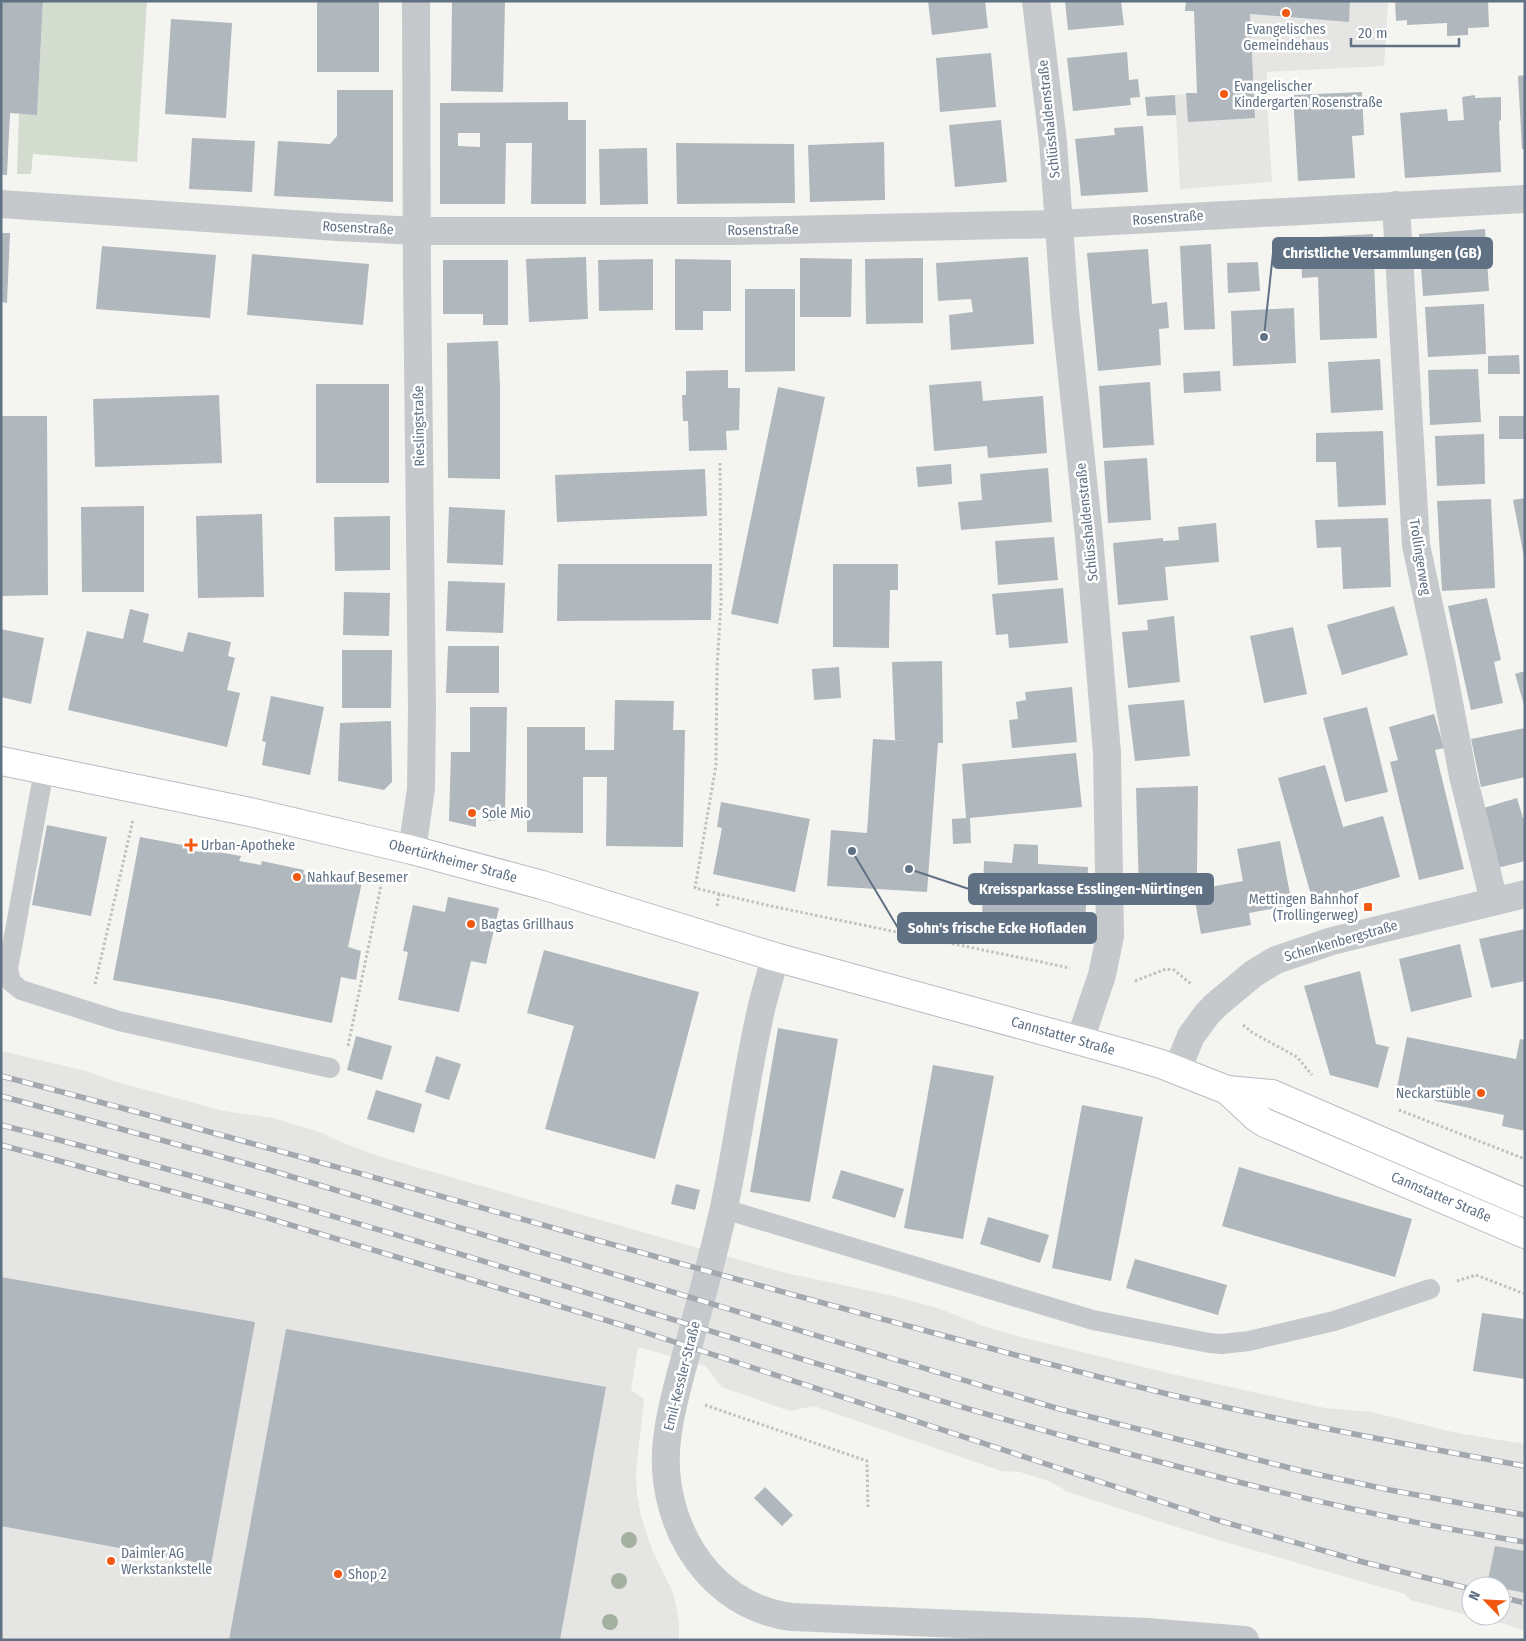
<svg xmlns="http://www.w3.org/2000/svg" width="1526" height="1641" font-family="'Fira Sans Condensed',sans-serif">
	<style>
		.built { fill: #e5e6e3 }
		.green { fill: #d4dcd0 }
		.building { fill: #b0b7bd; fill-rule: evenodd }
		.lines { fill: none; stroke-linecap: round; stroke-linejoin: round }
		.secondary-casing { stroke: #b7bcc1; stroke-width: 30 }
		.path { stroke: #bec0c2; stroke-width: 3; stroke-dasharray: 2.5 2.5; stroke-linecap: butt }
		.lane { stroke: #c6c9cc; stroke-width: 20 }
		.street { stroke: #c6c9cc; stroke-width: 28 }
		.secondary { stroke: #fff; stroke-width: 28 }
		.rail-casing { stroke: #a3a8af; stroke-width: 5.5 }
		.rail { stroke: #fff; stroke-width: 4; stroke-dasharray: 11; stroke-linecap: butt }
		.tree { fill: #a4b1a1 }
		.poi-dot { fill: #f35811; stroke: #fff; stroke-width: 2 }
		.labels { text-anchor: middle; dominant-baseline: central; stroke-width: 5; stroke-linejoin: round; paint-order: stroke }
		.poi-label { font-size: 14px; fill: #607184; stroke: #fff; text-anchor: start }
		.street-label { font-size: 14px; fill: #607184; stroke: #fff }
		.leader { fill: none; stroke: #607184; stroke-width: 2 }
		.callout-dot { fill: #607184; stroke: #fff; stroke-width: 2 }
		.callout { fill: #607184; stroke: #607184; stroke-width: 2 }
		.callout-label { font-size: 15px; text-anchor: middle; font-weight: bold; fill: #fff }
	</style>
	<rect width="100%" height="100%" fill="#f4f5f0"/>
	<!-- built -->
	<g class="built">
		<path d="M1350 1H1388L1384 66 1267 72V103L1272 182 1180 189 1175 95 1197 93 1250 14 1349 22Z"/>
		<path d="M1 1051 86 1071 117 1082 224 1111 273 1118 320 1132 341 1142 381 1157 786 1273 885 1294 938 1308 983 1326 1021 1337 1172 1374 1325 1408 1371 1412 1457 1433 1525 1444V1631L1505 1624 1473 1616H1501V1586H1471V1616L1410 1600 1405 1594 1208 1537 1068 1492 1051 1482 1020 1472 1001 1471 814 1406 789 1411 722 1387 705 1366 638 1347 631 1390 644 1399 636 1472 637 1495 641 1516 647 1535 653 1552 674 1595 679 1622V1640H1Z"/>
	</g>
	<!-- green -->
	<path class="green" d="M147 1 137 162 33 154 31 174H17L19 114H37L43 2Z"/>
	<!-- building -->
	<g class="building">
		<path d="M1 1H43L37 115 10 113 7 175H1Z"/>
		<rect x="317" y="1" width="62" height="71"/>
		<path d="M452 1H505L503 92 451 91Z"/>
		<path d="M928 1H985L988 28 932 35Z"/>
		<path d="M1065 1H1121L1124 25 1068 30Z"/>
		<path d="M1186 1H1350L1349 22 1250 14 1255 118 1188 122 1186 93H1197L1194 11H1185Z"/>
		<path d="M1395 1H1488L1489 27 1468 28V35L1447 36V23L1407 25V20L1396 21Z"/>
		<path d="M171 19 232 23 226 118 165 114Z"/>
		<path d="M1127 52 1129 80 1138 79 1140 97 1130 98 1131 105 1073 111 1067 58Z"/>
		<path d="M991 53 996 107 940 112 936 58Z"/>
		<path d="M1525 75V149H1522L1518 76Z"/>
		<path d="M337 90H393V202L274 196 278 141 330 144 337 136Z"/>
		<path d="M1362 92 1364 135 1352 136 1355 178 1298 181 1293 95Z"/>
		<path d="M1175 95 1176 115 1147 116 1145 97Z"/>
		<path d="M1475 95V98L1501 97V120L1499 121 1501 172 1405 178 1400 113 1447 109 1448 121 1464 120 1462 97Z"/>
		<path d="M568 102V120H586V204H531L532 143H506L505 204H440V103ZM458 133H480V147L458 146Z"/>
		<path d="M1001 120 1007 182 955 187 949 125Z"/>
		<path d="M1143 126 1148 192 1081 196 1075 139 1115 135 1114 128Z"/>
		<path d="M192 138 255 141 252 192 189 189Z"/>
		<path d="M884 142 885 200 810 202 808 145Z"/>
		<path d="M676 143 794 144 795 203 677 204Z"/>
		<path d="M647 148 648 204 600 205 599 149Z"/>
		<path d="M1485 229 1489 291 1423 296 1419 234Z"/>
		<path d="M1 233H10L7 303 1 302Z"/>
		<path d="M1373 234 1377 338 1320 340 1318 277 1302 278 1300 238Z"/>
		<path d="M1211 244 1215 329 1184 330 1180 246Z"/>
		<path d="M102 246 216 255 210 318 96 309Z"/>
		<path d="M1148 249 1152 304 1167 302 1169 328 1159 329 1161 365 1098 371 1087 253Z"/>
		<path d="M252 254 369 264 363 325 247 315Z"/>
		<path d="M586 257 588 319 529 322 526 259Z"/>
		<path d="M1028 257 1034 344 951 350 949 315 973 312 971 299 938 301 936 263Z"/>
		<path d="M800 258 852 259 851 317H800Z"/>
		<path d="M923 258V323L866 324 865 259Z"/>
		<path d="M653 259V310L599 311 598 260Z"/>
		<path d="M675 259 731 260V311H703V330H675Z"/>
		<path d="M443 260H508V325H483V314H443Z"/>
		<path d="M1258 262 1260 291 1228 293 1227 263Z"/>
		<path d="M745 289H795V371L745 372Z"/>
		<path d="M1484 304 1486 354 1428 357 1425 307Z"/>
		<path d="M1294 308 1296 363 1233 366 1231 311Z"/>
		<path d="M498 341 500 387V479L448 478 447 343Z"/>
		<path d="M1519 355 1520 374H1488V356Z"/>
		<path d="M1380 359 1383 410 1331 413 1328 362Z"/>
		<path d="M1478 369 1481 422 1430 425 1428 370Z"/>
		<path d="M728 370V388H740L739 430 726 431 727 450 689 451 688 421H683L682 395H686V371Z"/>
		<path d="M1220 371 1221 391 1184 393 1183 373Z"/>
		<path d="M981 381 983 401 1043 396 1047 453 988 458 987 446 934 451 929 385Z"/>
		<path d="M1150 382 1154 445 1103 448 1099 386Z"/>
		<rect x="316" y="384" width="73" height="99"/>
		<path d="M778 387 825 397 778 624 731 614Z"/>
		<path d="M219 395 222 463 95 467 93 399Z"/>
		<path d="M1 416H47L48 595 1 596Z"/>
		<rect x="1499" y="416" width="26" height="23"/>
		<path d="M1383 431 1386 505 1338 507 1336 462H1316V433Z"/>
		<path d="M1484 434 1485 484 1437 486 1435 436Z"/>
		<path d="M1147 458 1151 520 1108 523 1104 461Z"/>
		<path d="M951 464 952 484 918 487 916 467Z"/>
		<path d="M1048 468 1052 522 961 530 958 502 982 500 980 474Z"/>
		<path d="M705 469 707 516 557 522 555 475Z"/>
		<path d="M1525 498V557H1524L1513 500Z"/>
		<path d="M1491 499 1495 588 1442 591 1437 501Z"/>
		<path d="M144 506V592H82L81 507Z"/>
		<path d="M449 507 505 510 503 565 447 563Z"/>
		<path d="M262 514 264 597 198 598 196 516Z"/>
		<path d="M390 516V570L335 571 334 517Z"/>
		<path d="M1388 518 1391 587 1343 589 1341 547 1317 548 1315 520Z"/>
		<path d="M1216 523 1219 562 1165 567 1168 600 1118 605 1113 543 1163 538V541L1179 540 1178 527Z"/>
		<path d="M1054 537 1058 580 998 585 995 541Z"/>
		<path d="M558 564H712L711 620 557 621Z"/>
		<path d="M833 564H898V590H890L889 648 833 647Z"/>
		<path d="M448 581 505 583 503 633 446 631Z"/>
		<path d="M1063 588 1068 643 1009 648 1008 634 996 635 992 594Z"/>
		<path d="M344 592 390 593 389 636 343 635Z"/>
		<path d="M1487 598 1501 660 1494 662 1503 703 1471 710 1448 606Z"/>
		<path d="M1394 606 1408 655 1342 675 1327 625Z"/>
		<path d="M130 609 149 614 143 642 183 652 188 632 231 642 228 656 235 658 227 690 240 693 227 747 68 710 87 631 123 639Z"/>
		<path d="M1174 616 1180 682 1128 688 1122 632 1148 630 1147 620Z"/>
		<path d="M1293 627 1307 694 1264 703 1250 636Z"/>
		<path d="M1 629 44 638 31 704 1 697Z"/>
		<path d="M448 646H499V693H446Z"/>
		<path d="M342 650H392L391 708H342Z"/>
		<path d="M942 661 943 743H938L927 892 827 886 831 830 867 833 873 739 907 741 895 740 892 662Z"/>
		<path d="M839 667 841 698 814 700 812 669Z"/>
		<path d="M1525 671V705H1524L1515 674Z"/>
		<path d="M1072 687 1077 742 1012 748 1009 720 1018 719 1016 702 1026 700 1025 692Z"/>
		<path d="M271 696 324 707 310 775 262 765 266 742 262 741Z"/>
		<path d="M615 700 674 701 673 730H685L683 847 606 846 607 777H583V833L527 832V727H585V750H614Z"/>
		<path d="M1184 700 1190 756 1135 761 1128 705Z"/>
		<path d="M470 707H507L505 813 499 820 489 821 481 815V810H476V827L449 821 451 752H470Z"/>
		<path d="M1367 707 1388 792 1345 802 1323 718Z"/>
		<path d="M1434 714 1444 748 1435 750 1464 869 1419 880 1390 762 1398 760 1389 727Z"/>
		<path d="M391 721 392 782 384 790 338 781 340 723Z"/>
		<path d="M1525 728V777L1481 787 1471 739Z"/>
		<path d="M1076 753 1082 807 970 818 971 843 953 844 952 819 966 818 962 764Z"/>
		<path d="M1325 765 1343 827 1383 816 1400 877 1313 902 1278 778Z"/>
		<path d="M1198 786 1197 873 1166 874 1167 892H1139L1136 788Z"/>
		<path d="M1517 798 1523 818H1525V861L1493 869 1477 810Z"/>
		<path d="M721 802 810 819 795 892 713 874 722 828 717 827Z"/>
		<path d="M47 825 107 837 91 916 32 905Z"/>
		<path d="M140 837 188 846 187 850 201 852V849L241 856 239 861 261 865 262 861 304 870 303 874 314 876 315 872 362 882 348 947 361 951 356 980 341 977 332 1023 222 1000 113 980Z"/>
		<path d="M1280 841 1292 905 1249 913 1251 925 1201 934 1193 890 1243 881 1237 849Z"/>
		<path d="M1014 844 1038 845V864L1088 867 1085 924 982 918 984 861 1012 863Z"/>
		<path d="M448 897 499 908 486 964 471 961 459 1012 398 1000 408 952 403 951 413 905 445 912Z"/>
		<path d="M1525 929V981L1491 988 1479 939Z"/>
		<path d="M1460 944 1472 997 1411 1012 1399 959Z"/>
		<path d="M544 950 699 992 655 1159 545 1129 574 1026 527 1013Z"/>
		<path d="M1360 971 1376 1044 1389 1047 1378 1088 1330 1075 1304 986Z"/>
		<path d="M778 1028 838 1039 810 1202 750 1192Z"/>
		<path d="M356 1036 392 1046 382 1080 347 1070Z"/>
		<path d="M1407 1037 1516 1059 1520 1039 1525 1040V1131L1502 1126 1504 1115 1396 1093Z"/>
		<path d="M436 1056 461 1064 449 1100 425 1092Z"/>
		<path d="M933 1065 994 1076 963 1239 904 1228Z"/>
		<path d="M376 1090 422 1104 414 1133 367 1119Z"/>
		<path d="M1082 1105 1143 1117 1111 1281 1052 1268Z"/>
		<path d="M1239 1167 1412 1219 1395 1277 1222 1226Z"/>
		<path d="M841 1170 904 1189 895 1218 832 1198Z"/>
		<path d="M676 1184 700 1190 695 1210 671 1204Z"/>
		<path d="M988 1217 1049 1235 1040 1263 980 1244Z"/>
		<path d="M1135 1259 1227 1285 1218 1315 1126 1288Z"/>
		<path d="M1 1277 255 1322 211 1565 1 1526Z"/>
		<path d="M1482 1313 1525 1319V1379L1473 1371Z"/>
		<path d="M286 1329 606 1387 560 1640H229Z"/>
		<path d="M765 1487 793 1515 782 1526 754 1498Z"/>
		<path d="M1495 1546 1525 1551V1593L1501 1588V1586L1487 1585Z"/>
	</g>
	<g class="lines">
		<!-- secondary casing -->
		<g class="secondary-casing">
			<g id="secondary">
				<path d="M1 761 250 812 412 850 542 885 775 957 1124 1053 1161 1064 1227 1090 1272 1094 1525 1203"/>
				<path d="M1227 1090 1256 1117 1265 1123 1525 1234"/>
			</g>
		</g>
		<!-- path -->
		<g class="path">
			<path d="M720 463 721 604 717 667 716 765 695 888 766 905 1070 968"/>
			<path d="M717 906 719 894"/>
			<path d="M1135 981 1166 969 1174 970 1191 984"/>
			<path d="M95 984 133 820"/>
			<path d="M1243 1025 1253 1033 1297 1057 1312 1075"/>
			<path d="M348 1046 383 876"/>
			<path d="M1399 1110 1525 1159"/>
			<path d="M1457 1281 1476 1275 1525 1294"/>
			<path d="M705 1405 867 1461 868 1509"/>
		</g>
		<!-- lane -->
		<g class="lane">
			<path d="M44 770 8 969 11 982 21 990 119 1021 330 1068"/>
			<path d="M724 1209 1093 1320 1209 1343 1222 1344 1249 1341 1334 1321 1430 1289"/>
		</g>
		<!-- street -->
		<g class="street">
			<path d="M1036 1 1053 142 1065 310 1089 536 1107 753 1110 936 1102 975 1080 1040"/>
			<path d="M1 204 338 227 417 231H733L1058 224 1525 199"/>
			<path d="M1396 205 1416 545 1442 666 1463 776 1494 901"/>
			<path d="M412 850 421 789 422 707 417 275 416 1"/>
			<path d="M775 957C770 978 763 998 759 1019 745 1083 737 1148 723 1212 713 1256 701 1300 689 1344 681 1373 672 1402 668 1432 660 1481 674 1535 708 1573 731 1598 759 1613 792 1617L1147 1632 1245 1640"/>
			<path d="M1177 1070 1191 1036 1207 1014 1217 1004 1253 974 1276 960 1332 941 1525 894"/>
		</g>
		<!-- secondary -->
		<use href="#secondary" class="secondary"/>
		<!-- rail casing -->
		<g class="rail-casing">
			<g id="rail">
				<path d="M1 1076C310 1156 615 1248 923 1330 1007 1353 1091 1376 1176 1396 1291 1423 1408 1445 1525 1466"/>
				<path d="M1 1096 263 1168 1056 1408 1302 1471 1390 1490 1525 1515"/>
				<path d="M1 1125C217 1180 430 1244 642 1310 817 1364 991 1418 1168 1464 1286 1495 1404 1523 1525 1542"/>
				<path d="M1 1145 254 1214 635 1329 1217 1520 1363 1562 1471 1589"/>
				<path d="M1501 1597 1525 1603"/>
			</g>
		</g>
		<!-- rail -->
		<use href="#rail" class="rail"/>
	</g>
	<!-- trees -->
	<g class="tree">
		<circle cx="629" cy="1540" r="8"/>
		<circle cx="619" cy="1581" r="8"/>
		<circle cx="610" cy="1622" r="8"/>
	</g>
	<!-- markers -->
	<g class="poi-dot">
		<circle cx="1286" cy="13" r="5"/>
		<circle cx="1224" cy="94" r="5"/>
		<circle cx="472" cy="813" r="5"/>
		<path d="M188.5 837.5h5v5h5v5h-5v5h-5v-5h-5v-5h5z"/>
		<circle cx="297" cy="877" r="5"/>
		<rect x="1363" y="902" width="10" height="10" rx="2.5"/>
		<circle cx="471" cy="924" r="5"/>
		<circle cx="1481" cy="1093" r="5"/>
		<circle cx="111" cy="1561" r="5"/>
		<circle cx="338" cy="1574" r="5"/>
	</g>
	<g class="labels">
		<!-- poi labels -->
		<g class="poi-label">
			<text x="1286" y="29" text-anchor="middle">Evangelisches<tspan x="1286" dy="16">Gemeindehaus</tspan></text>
			<text x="1234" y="86">Evangelischer<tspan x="1234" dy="16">Kindergarten Rosenstraße</tspan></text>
			<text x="482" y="813">Sole Mio</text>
			<text x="201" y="845">Urban-Apotheke</text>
			<text x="307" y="877">Nahkauf Besemer</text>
			<text x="1358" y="899" text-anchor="end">Mettingen Bahnhof<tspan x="1358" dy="16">(Trollingerweg)</tspan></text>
			<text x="481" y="924">Bagtas Grillhaus</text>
			<text x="1471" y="1093" text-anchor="end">Neckarstüble</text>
			<text x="121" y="1553">Daimler AG<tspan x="121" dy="16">Werkstankstelle</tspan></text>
			<text x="348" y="1574">Shop 2</text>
		</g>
		<!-- street labels -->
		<g class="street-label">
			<text transform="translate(1049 119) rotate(-96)">Schlüsshaldenstraße</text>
			<text transform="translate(1168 218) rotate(-4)">Rosenstraße</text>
			<text transform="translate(358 228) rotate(3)">Rosenstraße</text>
			<text transform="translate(763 230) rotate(-1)">Rosenstraße</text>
			<text transform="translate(419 426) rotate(-91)">Rieslingstraße</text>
			<text transform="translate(1087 522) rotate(-96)">Schlüsshaldenstraße</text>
			<text transform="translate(1420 557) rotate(81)">Trollingerweg</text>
			<text transform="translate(453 861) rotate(15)">Obertürkheimer Straße</text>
			<text transform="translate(1341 941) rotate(-16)">Schenkenbergstraße</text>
			<text transform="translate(1063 1036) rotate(16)">Cannstatter Straße</text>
			<text transform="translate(1441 1197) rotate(23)">Cannstatter Straße</text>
			<text transform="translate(682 1376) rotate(-76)">Emil-Kessler-Straße</text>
		</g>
	</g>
	<!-- callouts -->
	<path class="leader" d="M1264 337L1273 253M909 869L969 889M852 851L898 928"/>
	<g class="callout-dot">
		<circle cx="1264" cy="337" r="5"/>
		<circle cx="909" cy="869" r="5"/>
		<circle cx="852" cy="851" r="5"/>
	</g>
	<g class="callout">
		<rect x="1273" y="238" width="219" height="30" rx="5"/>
		<rect x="969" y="874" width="244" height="30" rx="5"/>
		<rect x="898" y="913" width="198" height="30" rx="5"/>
	</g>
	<g class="callout-label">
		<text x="1382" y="258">Christliche Versammlungen (GB)</text>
		<text x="1091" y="894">Kreissparkasse Esslingen-Nürtingen</text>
		<text x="997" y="933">Sohn's frische Ecke Hofladen</text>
	</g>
	<!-- border -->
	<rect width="1526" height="1641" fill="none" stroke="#607184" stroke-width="5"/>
	<!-- north arrow -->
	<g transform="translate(1486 1601) rotate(294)"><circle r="24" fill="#ffffff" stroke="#bfc6ce"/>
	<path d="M0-4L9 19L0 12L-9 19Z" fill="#f35811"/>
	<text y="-8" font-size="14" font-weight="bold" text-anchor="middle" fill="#607184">N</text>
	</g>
	<!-- scale -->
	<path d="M1351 38v8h108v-8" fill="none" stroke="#607184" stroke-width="2.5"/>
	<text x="1358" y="38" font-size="15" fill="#607184" stroke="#ffffff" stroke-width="4" paint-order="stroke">20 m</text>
</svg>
